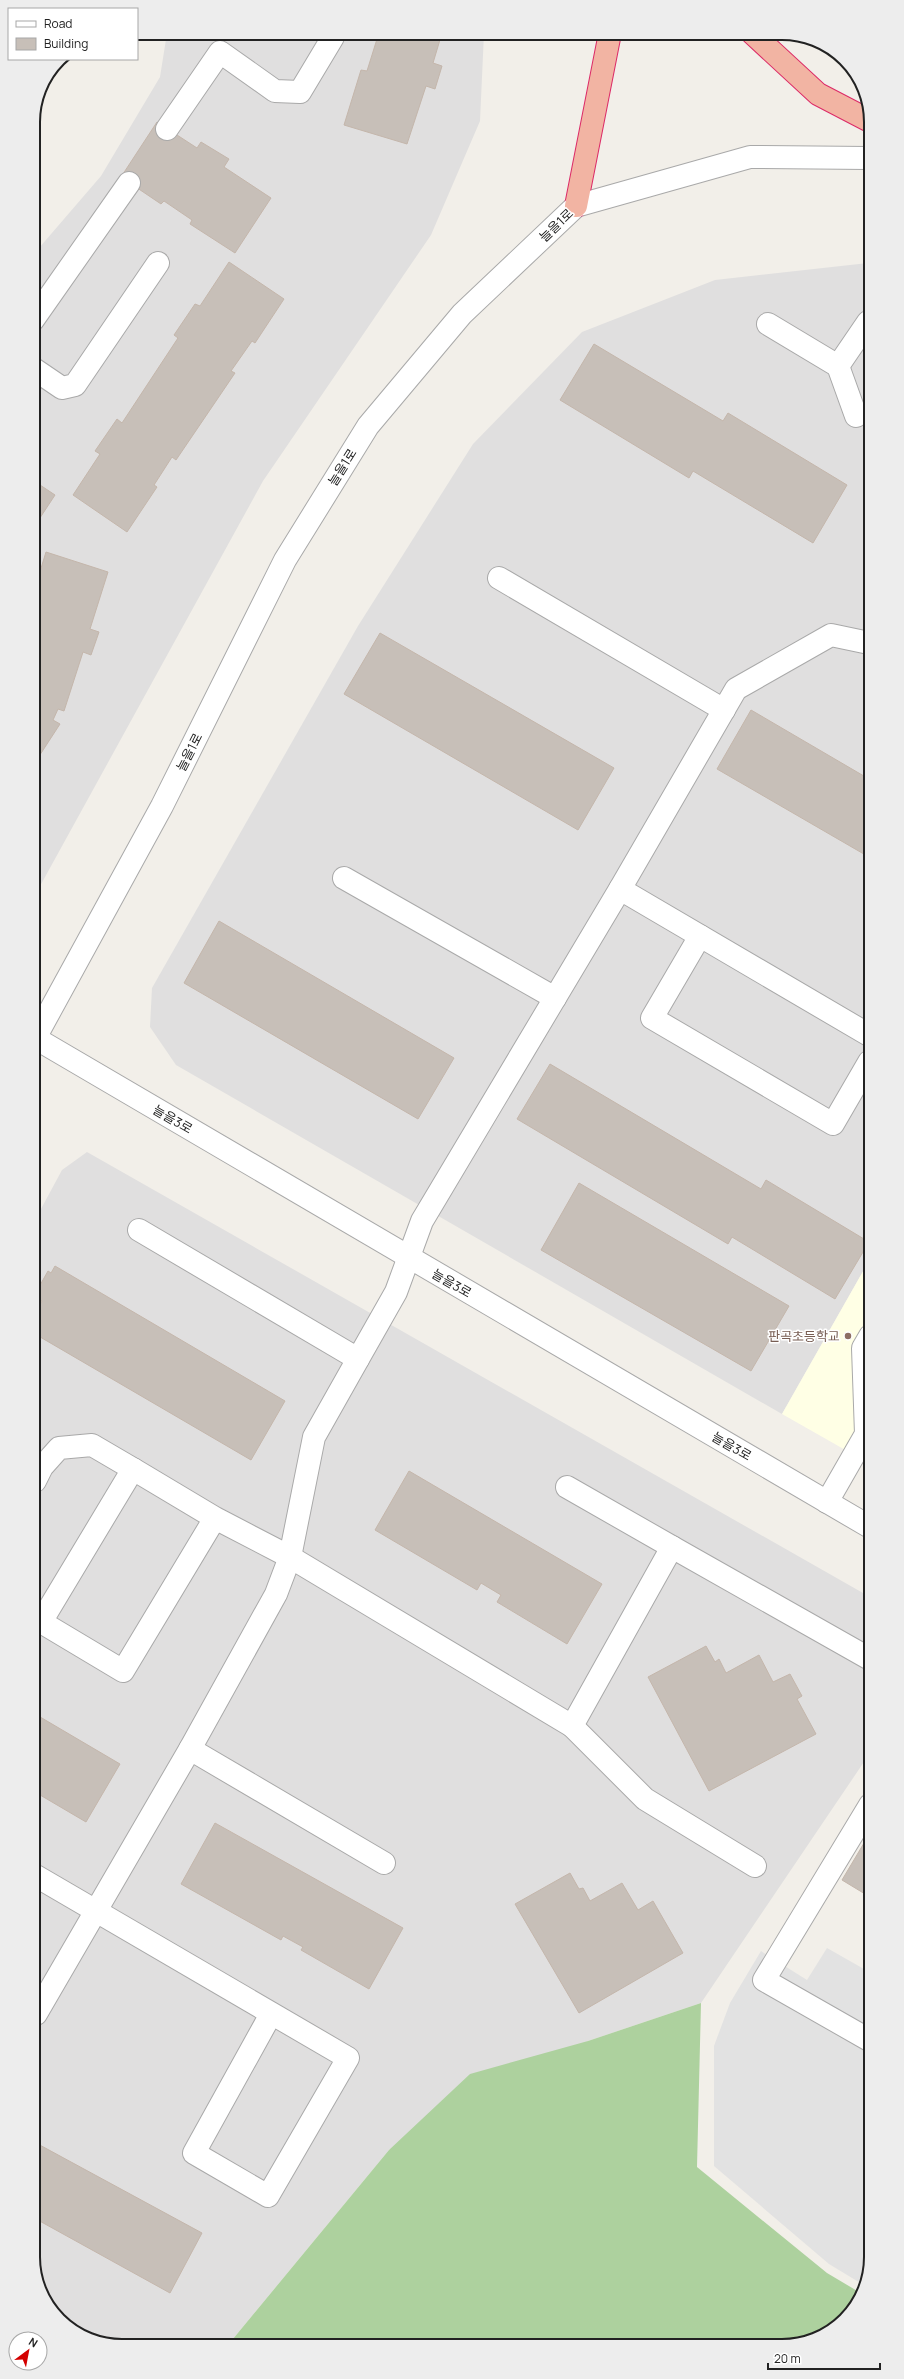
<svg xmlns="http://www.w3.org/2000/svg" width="904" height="2379" font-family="Manrope,'Noto Sans KR',sans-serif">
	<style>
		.residential { fill: #e0dfdf }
		.education { fill: #ffffe5 }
		.forest { fill: #add19e }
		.parking { fill: #e2e2e2 }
		.building { fill: #c7bfb8; stroke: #c4b6ab }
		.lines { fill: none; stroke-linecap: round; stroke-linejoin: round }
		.service-casing { stroke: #a9a9a9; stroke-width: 24 }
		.tertiary-casing { stroke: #a9a9a9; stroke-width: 24 }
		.trunk-casing { stroke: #dc2a67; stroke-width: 24 }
		.service { stroke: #fff; stroke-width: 22 }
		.tertiary { stroke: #fff; stroke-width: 22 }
		.trunk { stroke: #f2b4a3; stroke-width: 22 }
		.education-dot { fill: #8d6e63; stroke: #fff; stroke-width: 1.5 }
		.labels { text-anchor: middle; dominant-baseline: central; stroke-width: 3; stroke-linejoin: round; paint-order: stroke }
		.street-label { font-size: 13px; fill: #222; stroke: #fff }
		.education-label { font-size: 13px; fill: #785e54; stroke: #fff; text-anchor: end }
		.rim { fill: none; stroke: #222; stroke-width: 2 }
	</style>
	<rect width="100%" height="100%" fill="#f2efe9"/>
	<!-- residential -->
	<g class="residential">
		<path d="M167 33H484L480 121 431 235 263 481 34 897 33 255 101 176 160 77Z"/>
		<path d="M868 263 870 1259 782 1414 176 1065 150 1027 152 988 358 626 473 444 582 332 715 280Z"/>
		<path d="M87 1152 870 1597V1753L701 2003 588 2041 389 2150 228 2345 116 2346 68 2327 36 2280 35 1220 62 1170Z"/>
	</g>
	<!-- education -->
	<path class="education" d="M870 1259V1464L782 1414Z"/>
	<!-- forest -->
	<path class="forest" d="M701 2003 697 2167 827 2273 859 2292 853 2311 805 2343 228 2345 389 2150 470 2074 588 2041Z"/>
	<!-- parking -->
	<path class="parking" d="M827 1948 871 1973V2257L862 2284 829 2264 714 2166V2046L730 2003 761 1951 807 1980Z"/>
	<!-- building -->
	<g class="building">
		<path d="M374 33H442L433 63 442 66 435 89 426 86 407 144 344 125 361 70 367 71 377 39 372 38Z"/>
		<path d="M157 122 197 148 201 142 229 159 224 167 271 198 235 253 190 224 192 220 164 201 161 204 121 177Z"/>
		<path d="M229 262 284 299 255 343 252 341 231 371 235 373 176 460 172 457 154 485 157 487 127 532 73 495 100 454 95 451 117 419 122 423 178 338 174 335 195 304 200 306Z"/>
		<path d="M594 344 723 421 728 413 847 485 813 543 693 471 689 478 560 400Z"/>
		<path d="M34 481 55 495 34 527Z"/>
		<path d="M46 552 108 572 90 629 99 632 91 655 83 652 64 711 58 709 53 720 60 724 34 764V591Z"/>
		<path d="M380 633 614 768 578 830 344 694Z"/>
		<path d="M751 710 869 779V857L717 769Z"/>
		<path d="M219 921 454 1058 418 1119 184 983Z"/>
		<path d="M550 1064 761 1189 766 1180 869 1242 835 1299 732 1237 728 1244 517 1119Z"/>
		<path d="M579 1183 789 1306 751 1371 541 1250Z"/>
		<path d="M55 1266 285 1401 251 1460 35 1334V1314L42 1301 35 1296V1294L48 1271 51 1273Z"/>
		<path d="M409 1471 602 1584 567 1644 497 1602 501 1595 481 1583 477 1590 375 1530Z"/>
		<path d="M706 1646 715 1662 719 1659 726 1673 759 1655 773 1682 790 1674 802 1696 797 1699 816 1734 709 1791 648 1677Z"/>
		<path d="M35 1714 120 1764 86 1822 35 1792Z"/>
		<path d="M215 1823 403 1928 369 1989 301 1950 303 1947 283 1936 281 1940 181 1884Z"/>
		<path d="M870 1833V1897L842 1880Z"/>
		<path d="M570 1873 579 1889 583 1888 590 1901 622 1883 638 1910 653 1901 683 1953 579 2013 515 1904Z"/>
		<path d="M36 2143 202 2233 170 2293 36 2219Z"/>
	</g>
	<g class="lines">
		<!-- service casing -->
		<g class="service-casing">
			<g id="service">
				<path d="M167 129 220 52 275 91 300 92 333 37V33"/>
				<path d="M33 320 129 183"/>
				<path d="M768 324 838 366 856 416"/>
				<path d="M838 366 868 322"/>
				<path d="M34 369 62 388 75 385 158 263"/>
				<path d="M499 578 724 710"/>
				<path d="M344 878 555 998"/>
				<path d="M620 889 869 1035"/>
				<path d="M700 936 652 1018 833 1124 869 1062"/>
				<path d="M139 1230 358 1359 396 1292 422 1221 620 889 736 689 831 635 869 643"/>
				<path d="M35 1481 42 1467 59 1448 92 1445 133 1469"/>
				<path d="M827 1502 866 1434 863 1348 870 1336"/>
				<path d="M215 1518 123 1671 41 1622 133 1469 215 1518 290 1557 572 1726 672 1547 567 1487"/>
				<path d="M672 1547 870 1659"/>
				<path d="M572 1726 645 1799 755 1866"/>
				<path d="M190 1749 384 1863"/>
				<path d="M870 1805 764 1980 871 2041"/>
				<path d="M36 1876 348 2058 268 2196 194 2153 271 2014"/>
				<path d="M36 2014 190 1749 276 1594 290 1557 314 1437 358 1359"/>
			</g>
		</g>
		<!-- tertiary casing -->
		<g class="tertiary-casing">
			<g id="tertiary">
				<path d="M35 1038 870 1527"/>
				<path d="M34 1040 162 806 285 560 368 426 462 314 576 206 750 157 868 158"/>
			</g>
		</g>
		<!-- trunk casing -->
		<g class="trunk-casing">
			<g id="trunk">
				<path d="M752 33 818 94 868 120"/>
				<path d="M576 206 610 33"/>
			</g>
		</g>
		<!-- service -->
		<use href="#service" class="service"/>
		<!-- tertiary -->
		<use href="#tertiary" class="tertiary"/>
		<!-- trunk -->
		<use href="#trunk" class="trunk"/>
	</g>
	<!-- markers -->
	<circle class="education-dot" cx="848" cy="1336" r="4"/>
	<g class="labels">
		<!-- street labels -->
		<g class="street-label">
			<text transform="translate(556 225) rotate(-44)">늘을1로</text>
			<text transform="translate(342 467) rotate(-58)">늘을1로</text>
			<text transform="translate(189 752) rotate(-63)">늘을1로</text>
			<text transform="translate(173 1119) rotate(30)">늘을3로</text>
			<text transform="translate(452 1283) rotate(30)">늘을3로</text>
			<text transform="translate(732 1446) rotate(30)">늘을3로</text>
		</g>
		<!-- education labels -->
		<g class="education-label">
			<text x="840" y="1336">판곡초등학교</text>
		</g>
	</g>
	<!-- crop -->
	<path d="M0 0H904V2379H0ZM122 40H782A82 82 0 0 1 864 122V2257A82 82 0 0 1 782 2339H122A82 82 0 0 1 40 2257V122A82 82 0 0 1 122 40Z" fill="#ededed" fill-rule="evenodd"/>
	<path class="rim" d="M122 40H782A82 82 0 0 1 864 122V2257A82 82 0 0 1 782 2339H122A82 82 0 0 1 40 2257V122A82 82 0 0 1 122 40Z"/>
	<!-- legend -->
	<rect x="8" y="8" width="130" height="52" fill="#ffffff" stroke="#a7a7a7"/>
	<rect x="16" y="21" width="20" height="6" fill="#ffffff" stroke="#a7a7a7"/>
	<text x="44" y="28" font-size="12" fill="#222222">Road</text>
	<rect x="16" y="38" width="20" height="12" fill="#c7bfb8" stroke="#a7a7a7"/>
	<text x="44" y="48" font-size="12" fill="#222222">Building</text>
	<!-- north arrow -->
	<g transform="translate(28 2351) rotate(32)"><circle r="19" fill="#ffffff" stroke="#a7a7a7"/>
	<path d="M0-3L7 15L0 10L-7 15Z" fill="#d40000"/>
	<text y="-6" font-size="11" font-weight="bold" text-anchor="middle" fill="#222222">N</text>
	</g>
	<!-- scale -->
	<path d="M768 2363v6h112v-6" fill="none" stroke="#222222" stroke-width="2"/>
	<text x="774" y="2363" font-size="12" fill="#222222" stroke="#ffffff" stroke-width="3" paint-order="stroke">20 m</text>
</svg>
